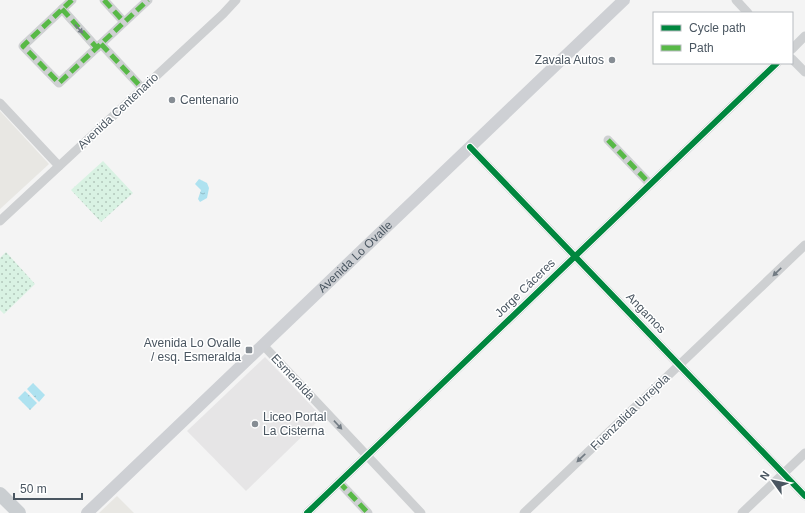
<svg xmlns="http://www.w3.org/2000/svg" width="805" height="513" font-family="Arial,sans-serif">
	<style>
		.commercial { fill: #e8e7e3 }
		.education { fill: #e6e5e6 }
		.grass { fill: url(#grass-dots) }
		.water { fill: url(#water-ripples) }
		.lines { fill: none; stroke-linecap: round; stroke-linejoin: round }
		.minor { stroke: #ced0d2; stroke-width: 9 }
		.secondary { stroke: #ced0d4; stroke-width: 12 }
		.primary { stroke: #caced1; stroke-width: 14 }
		.quiet { stroke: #58b947; stroke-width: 5; stroke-dasharray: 10 5; stroke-linecap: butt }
		.cycleway-casing { stroke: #fff; stroke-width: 8 }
		.cycleway { stroke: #00873e; stroke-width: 6 }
		.oneway { fill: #727b83 }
		.poi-dot { fill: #868d94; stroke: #fff; stroke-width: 1.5 }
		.labels { text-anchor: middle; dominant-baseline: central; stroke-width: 3; stroke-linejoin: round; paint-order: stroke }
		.poi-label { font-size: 12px; fill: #4a5661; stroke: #fff; text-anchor: end }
		.street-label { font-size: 12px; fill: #4a5661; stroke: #fff }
	</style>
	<defs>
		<pattern id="grass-dots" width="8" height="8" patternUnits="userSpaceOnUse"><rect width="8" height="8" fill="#d9f2e3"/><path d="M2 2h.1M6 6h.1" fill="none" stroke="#b2c7bb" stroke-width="1.8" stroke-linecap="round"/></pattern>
		<pattern id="water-ripples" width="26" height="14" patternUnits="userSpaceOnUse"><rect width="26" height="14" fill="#aee2f0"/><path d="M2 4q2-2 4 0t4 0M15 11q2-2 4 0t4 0" fill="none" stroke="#90bac6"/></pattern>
	</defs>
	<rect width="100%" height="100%" fill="#f4f4f4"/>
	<!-- commercial -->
	<g class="commercial">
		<path d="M0 111 49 164 0 209Z"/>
		<path d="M117 496 134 513H99Z"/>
	</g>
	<!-- education -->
	<path class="education" d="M265 357 322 417 246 491 187 431Z"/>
	<!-- grass -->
	<g class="grass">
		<path d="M103 161 133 193 101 222 71 190Z"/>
		<path d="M6 252 35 284 4 314 0 310V258Z"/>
	</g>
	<!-- water -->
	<g class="water">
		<path d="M199 179 207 183 209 188 207 198 200 202 198 199 201 190 195 184Z"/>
		<path d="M33 383 45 395 39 402 27 389Z"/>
		<path d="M25 391 37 403 30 410 18 398Z"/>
	</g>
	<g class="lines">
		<!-- minor -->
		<g class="minor">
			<path d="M72 0 23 46 59 83 148 0"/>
			<path d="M104 0 124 22"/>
			<path d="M736 0 748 13"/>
			<path d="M62 9 97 48"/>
			<path d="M101 44 142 88"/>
			<path d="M792 49 805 36"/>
			<path d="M792 59 805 72"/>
			<path d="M0 103 59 166"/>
			<path d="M608 140 650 184"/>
			<path d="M470 147 805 496"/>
			<path d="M0 221 223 14 236 0"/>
			<path d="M263 345 421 513"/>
			<path d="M339 482 368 513"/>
			<path d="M307 513 777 63"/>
			<path d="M524 513 805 245"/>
			<path d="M742 513 805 453"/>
		</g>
		<!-- secondary -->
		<path class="secondary" id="s1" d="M87 513 624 0"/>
		<!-- primary -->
		<path class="primary" d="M0 494 19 513"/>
		<!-- quiet -->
		<g class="quiet">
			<path d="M72 0 23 46 59 83 148 0"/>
			<path d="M104 0 124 22"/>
			<path d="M62 9 97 48"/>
			<path d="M101 44 142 88"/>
			<path d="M608 140 650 184"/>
			<path d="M339 482 368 513"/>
		</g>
		<!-- cycleway casing -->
		<g class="cycleway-casing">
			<g id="cycleway">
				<path d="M470 147 805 496"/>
				<path d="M307 513 777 63"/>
			</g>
		</g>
		<!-- cycleway -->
		<use href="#cycleway" class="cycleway"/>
	</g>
	<!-- one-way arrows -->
	<defs><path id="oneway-solid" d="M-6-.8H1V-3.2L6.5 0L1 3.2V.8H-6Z"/></defs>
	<g class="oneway">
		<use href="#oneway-solid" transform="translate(79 29) rotate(47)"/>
		<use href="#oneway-solid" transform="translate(777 272) rotate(136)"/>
		<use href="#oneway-solid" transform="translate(338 425) rotate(47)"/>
		<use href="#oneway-solid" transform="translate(581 458) rotate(136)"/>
	</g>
	<!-- markers -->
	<g class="poi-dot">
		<circle cx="612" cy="60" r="4"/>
		<circle cx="172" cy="100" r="4"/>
		<rect x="245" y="346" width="8" height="8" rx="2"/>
		<circle cx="255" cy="424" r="4"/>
	</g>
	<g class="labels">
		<!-- poi labels -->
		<g class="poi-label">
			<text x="604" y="60">Zavala Autos</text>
			<text x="180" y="100" text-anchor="start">Centenario</text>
			<text x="241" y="343">Avenida Lo Ovalle<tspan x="241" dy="14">/ esq. Esmeralda</tspan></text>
			<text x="263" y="417" text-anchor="start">Liceo Portal<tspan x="263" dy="14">La Cisterna</tspan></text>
		</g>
		<!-- street labels -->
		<g class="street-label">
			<text transform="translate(118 111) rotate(-43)">Avenida Centenario</text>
			<text stroke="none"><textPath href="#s1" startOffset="371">Avenida Lo Ovalle</textPath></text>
			<text transform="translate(525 288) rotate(-44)">Jorge Cáceres</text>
			<text transform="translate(646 313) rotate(46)">Angamos</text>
			<text transform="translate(293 377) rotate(47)">Esmeralda</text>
			<text transform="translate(630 412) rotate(-44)">Fuenzalida Urrejola</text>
		</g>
	</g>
	<!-- legend -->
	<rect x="653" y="12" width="140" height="52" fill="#ffffff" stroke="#b7bbc0"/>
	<rect x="661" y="25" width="20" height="6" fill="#00873e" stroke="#b7bbc0"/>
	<text x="689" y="32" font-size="12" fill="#4a5661">Cycle path</text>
	<rect x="661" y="45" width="20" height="6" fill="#58b947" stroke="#b7bbc0"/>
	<text x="689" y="52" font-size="12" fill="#4a5661">Path</text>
	<!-- north arrow -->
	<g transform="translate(773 481) rotate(303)" stroke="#ffffff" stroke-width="3" paint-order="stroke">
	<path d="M0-3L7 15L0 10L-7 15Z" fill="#4a5661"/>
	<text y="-6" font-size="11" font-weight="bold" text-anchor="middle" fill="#4a5661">N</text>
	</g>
	<!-- scale -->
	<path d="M14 493v6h68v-6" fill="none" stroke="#4a5661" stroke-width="2"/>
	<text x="20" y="493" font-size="12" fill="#4a5661" stroke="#ffffff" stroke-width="3" paint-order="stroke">50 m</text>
</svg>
